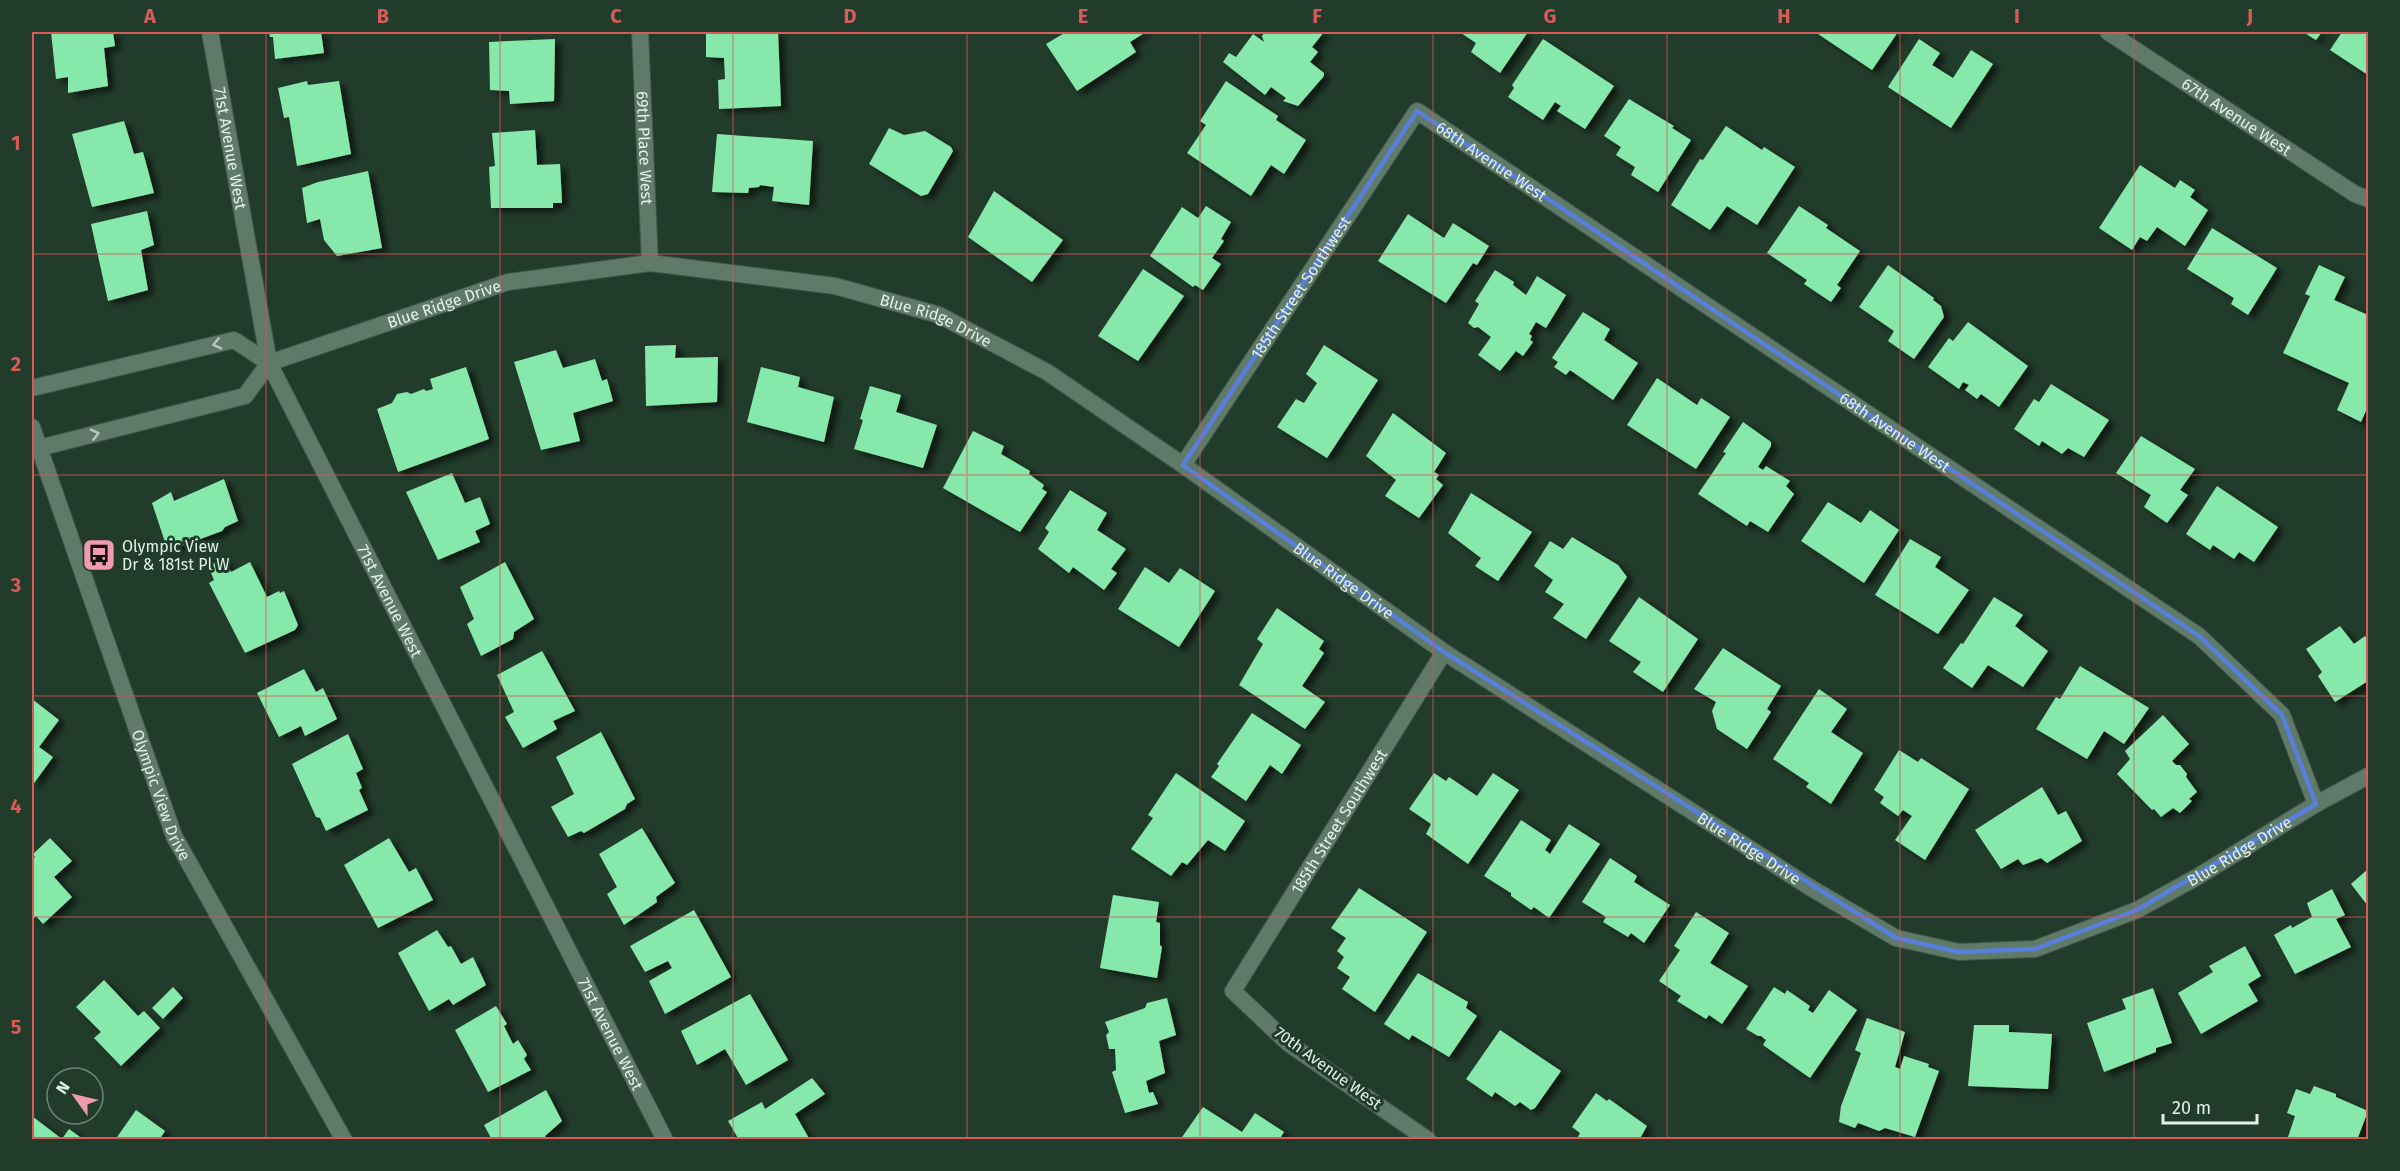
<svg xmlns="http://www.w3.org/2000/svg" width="2400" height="1171" font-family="'Fira Sans',sans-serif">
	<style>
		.building { fill: #87e8ab; filter: url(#shadow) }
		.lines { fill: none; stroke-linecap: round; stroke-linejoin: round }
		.minor-casing { stroke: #41584b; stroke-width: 18 }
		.secondary-casing { stroke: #41584b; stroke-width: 18 }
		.minor { stroke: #5f7a68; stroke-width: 16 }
		.secondary { stroke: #5f7a68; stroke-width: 16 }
		.oneway { stroke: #b4c7ba }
		.marked { fill: none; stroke: #587fdc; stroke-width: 4.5; stroke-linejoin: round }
		.grid { fill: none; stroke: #d95a58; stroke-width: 1.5; stroke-opacity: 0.55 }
		.labels { text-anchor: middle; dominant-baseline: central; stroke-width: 6; stroke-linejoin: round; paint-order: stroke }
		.street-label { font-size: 16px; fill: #e1f1e6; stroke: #223c2b }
		.poi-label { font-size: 16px; fill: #e1f1e6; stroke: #223c2b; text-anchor: start }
		.neatline { fill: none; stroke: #d95a58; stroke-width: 2 }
		.grid-label { font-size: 20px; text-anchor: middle; font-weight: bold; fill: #d95a58 }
	</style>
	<defs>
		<filter id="shadow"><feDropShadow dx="6" dy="4" stdDeviation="3" flood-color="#0009"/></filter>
	</defs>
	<rect width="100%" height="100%" fill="#223c2b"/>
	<!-- building -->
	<g class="building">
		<path d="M51 32H113L115 46 104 48 108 86 68 93V77L56 79Z"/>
		<path d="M269 32H321L324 53 275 59 273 37H270Z"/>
		<path d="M706 32H778L781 106 719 109 718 80 725 79 724 58 706 57Z"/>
		<path d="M1066 32H1146L1130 42 1136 52 1077 91 1046 44Z"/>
		<path d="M1265 32H1324L1312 47 1318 52 1310 62 1324 73V76L1298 106 1283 101 1286 98 1271 87 1265 95 1223 62 1229 53 1236 57 1253 34 1264 42 1262 36Z"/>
		<path d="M1462 32H1528L1500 73 1471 52 1476 43 1461 33Z"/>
		<path d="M1815 32H1898L1872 70Z"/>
		<path d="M2303 32H2322L2316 40Z"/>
		<path d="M2342 32H2368V75L2330 50Z"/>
		<path d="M555 39 554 101 510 104 509 91 490 90 489 42Z"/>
		<path d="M1543 39 1614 86 1585 129 1557 111 1561 106 1555 102 1543 120 1508 97 1514 88 1512 85Z"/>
		<path d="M1919 39 1940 53 1932 65 1953 78 1971 50 1993 64 1951 128 1888 87Z"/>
		<path d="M307 81 308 85 339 81 351 154 297 166 289 117 284 118 278 88Z"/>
		<path d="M1226 81 1278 116 1276 120 1306 140 1284 174 1271 165 1251 196 1187 153 1206 125 1200 121Z"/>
		<path d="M1629 99 1674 126 1672 128 1691 140 1658 192 1631 175 1635 167 1616 155 1621 147 1604 136Z"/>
		<path d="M124 121 134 154 143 152 154 193 92 207 72 134Z"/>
		<path d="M1726 126 1762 150 1764 147 1795 167 1757 225 1727 206 1710 230 1671 205 1700 159 1703 160Z"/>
		<path d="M889 128 904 135 925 131 951 147 953 151 928 194 921 196 869 164Z"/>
		<path d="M535 130 537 165 560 164 562 203H553V208H491L489 167 495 166 492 133Z"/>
		<path d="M717 134 813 141 809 205 772 201 774 187 760 185 759 187 749 188 748 193 712 192Z"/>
		<path d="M2140 165 2175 188 2180 180 2195 190 2190 197 2208 210 2185 246 2157 227 2147 241 2140 237 2132 250 2099 228Z"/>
		<path d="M368 171 382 248 337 256 324 240 320 219 307 223 302 188 318 182Z"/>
		<path d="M994 191 1063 240 1032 282 968 237Z"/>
		<path d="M1206 206 1231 222 1221 239 1224 241 1212 258 1221 264 1203 290 1195 285 1193 287 1150 256 1182 207 1198 218Z"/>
		<path d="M1799 206 1828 225 1826 228 1860 251 1837 285 1841 288 1831 302 1804 284 1807 280 1767 253Z"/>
		<path d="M147 211 154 245 141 250 148 290 108 301 91 224Z"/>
		<path d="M1408 214 1444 238 1453 223 1489 246 1477 265 1473 263 1446 303 1378 261Z"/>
		<path d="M2212 228 2277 268 2248 315 2231 304 2234 298 2187 269Z"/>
		<path d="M1888 265 1934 298 1933 300 1941 306 1944 317 1914 359 1888 341 1894 331 1859 307Z"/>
		<path d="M2319 265 2345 277 2334 300 2368 315V406L2361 422 2337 410 2349 383 2283 353 2310 296 2305 294Z"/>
		<path d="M1143 269 1184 296 1138 361 1098 336Z"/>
		<path d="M1495 270 1514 282 1513 285 1526 295 1537 276 1566 295 1546 328 1536 322 1529 334 1532 336 1530 340 1533 342 1523 356 1516 351 1500 371 1478 355 1491 337 1478 327 1474 328 1468 323 1479 304 1475 301Z"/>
		<path d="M1583 312 1610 329 1604 340 1638 363 1613 400 1570 370 1566 375 1554 367 1558 362 1552 358Z"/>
		<path d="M1968 322 2028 366 1999 407 1981 394 1977 399 1965 390 1969 385 1963 382 1959 389 1928 367 1949 338 1953 341Z"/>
		<path d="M676 345 675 358 718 357 717 402 646 406 645 346Z"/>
		<path d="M1324 345 1378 380 1327 458 1277 427 1296 399 1304 403 1317 383 1306 374Z"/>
		<path d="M556 350 563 368 595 359 602 381 607 379 613 401 573 413 580 441 541 450 514 362Z"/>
		<path d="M466 367 489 439 398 472 377 409 392 403 397 394 407 392 411 394 424 389 426 391 433 389 430 379Z"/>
		<path d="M761 367 800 377 798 387 834 397 824 442 747 422Z"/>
		<path d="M1657 378 1697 405 1701 398 1730 417 1696 469 1627 425Z"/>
		<path d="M2051 384 2109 420 2084 457 2068 448 2062 454 2042 441 2039 446 2014 429 2034 399 2039 402Z"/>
		<path d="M870 386 901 395 896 412 937 425 923 468 854 449 863 420 860 419Z"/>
		<path d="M1393 413 1446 453 1434 472 1439 475 1436 479 1443 485 1419 518 1385 496 1396 480 1366 456Z"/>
		<path d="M1743 422 1771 442V446L1758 467 1763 470 1766 466 1790 481 1786 486 1794 494 1768 532 1750 521 1747 526 1698 494 1726 453 1723 452Z"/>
		<path d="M973 431 1004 446 1001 454 1030 471 1029 474 1044 485 1042 489 1047 492 1020 532 943 488Z"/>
		<path d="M2141 436 2195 469 2180 490 2188 495 2167 523 2144 507 2151 495 2116 473Z"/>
		<path d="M452 473 465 503 480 497 490 524 475 531 480 542 438 560 406 492Z"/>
		<path d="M224 479 238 521 225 527 222 531 168 551 152 503 171 492 174 501Z"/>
		<path d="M2217 486 2278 527 2254 562 2239 552 2234 559 2213 545 2210 550 2186 534Z"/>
		<path d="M1070 490 1107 513 1097 530 1126 549 1111 569 1117 573 1104 590 1073 567 1069 573 1038 549 1049 532 1045 528Z"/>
		<path d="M1471 493 1532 532 1498 581 1475 566 1481 558 1448 533Z"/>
		<path d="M1828 502 1861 523 1870 510 1899 530 1864 583 1801 541Z"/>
		<path d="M1572 537 1618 565 1627 577 1586 639 1553 618 1564 604 1545 592 1553 580 1534 566 1550 541 1563 549Z"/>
		<path d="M1910 539 1941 557 1935 567 1969 590 1938 634 1875 595Z"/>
		<path d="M224 558 231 572 250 562 267 597 279 591 280 593 284 591 298 625 295 630 245 653 209 583 214 580 208 566Z"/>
		<path d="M505 562 534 619 514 632 513 639 481 656 467 624 474 619 460 587Z"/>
		<path d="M1145 567 1169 583 1180 568 1215 591 1179 647 1118 609Z"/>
		<path d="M1639 597 1698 639 1663 692 1633 672 1641 662 1609 641Z"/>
		<path d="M1994 597 2023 615 2015 626 2048 651 2023 687 1988 665 1972 688 1943 668 1961 643 1963 644Z"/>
		<path d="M1277 608 1324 641 1319 649 1324 653 1302 686 1325 702 1305 729 1239 685 1263 644 1257 639Z"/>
		<path d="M2340 626 2354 644 2365 636 2368 641V681L2335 702 2318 676 2322 672 2306 649Z"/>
		<path d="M1723 648 1781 686 1767 709 1771 712 1747 749 1717 729 1712 711 1716 702 1694 689Z"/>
		<path d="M542 651 575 711 553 721 557 729 523 748 505 717 514 712 497 675Z"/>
		<path d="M2080 666 2149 708 2124 744 2104 731 2087 759 2036 729 2056 697 2060 699Z"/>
		<path d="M304 669 316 692 323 688 337 719 305 736 301 726 279 737 257 693Z"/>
		<path d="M1819 689 1847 709 1831 732 1863 753 1831 804 1806 787 1809 783 1773 759Z"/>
		<path d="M32 699 59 720 39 747 53 757 32 786Z"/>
		<path d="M1252 713 1301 745 1282 774 1270 765 1246 801 1211 777 1219 766 1217 764Z"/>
		<path d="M2163 715 2189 744 2172 761 2176 765H2180L2187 774 2186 777 2197 792 2189 799 2192 801 2180 813 2173 808 2161 817 2154 809 2152 810 2117 774 2130 759 2125 751Z"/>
		<path d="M601 732 635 799 627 804 625 809 584 833 581 831 568 837 551 807 574 794 556 757Z"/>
		<path d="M348 734 363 769 356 773 362 788 359 790 368 810 326 831 320 818 316 817 292 764Z"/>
		<path d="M1899 750 1918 762 1921 758 1969 789 1925 860 1895 840 1912 816 1903 810 1898 816 1880 803 1884 797 1874 790Z"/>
		<path d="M1176 773 1245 821 1225 851 1208 840 1187 865 1182 862 1171 876 1131 849 1153 818 1148 815Z"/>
		<path d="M1434 773 1446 781 1449 777 1477 796 1493 773 1519 790 1468 864 1426 834 1431 824 1409 809Z"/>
		<path d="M2042 787 2058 815 2066 811 2082 841 2047 863 2041 858 2023 865 2018 859 2001 869 1975 830Z"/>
		<path d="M1521 820 1551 840 1545 850 1550 854 1569 824 1600 844 1549 918 1534 907 1531 910 1511 896V893L1484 876Z"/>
		<path d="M642 828 675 883 656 897 657 902 624 925 607 894 617 887 599 854Z"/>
		<path d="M50 838 72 861 54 877 72 897 43 924 36 916 33 919 32 917V860L35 857 33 854Z"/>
		<path d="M389 838 409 872 416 868 433 900 378 928 344 865Z"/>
		<path d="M1610 858 1637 876 1634 882 1670 905 1644 943 1631 933 1628 937 1603 922 1606 917 1582 902Z"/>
		<path d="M2368 869V906L2351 884Z"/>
		<path d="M1359 888 1427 932 1375 1012 1342 989 1350 977 1337 968 1344 957 1337 951 1346 938 1331 928Z"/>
		<path d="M2332 889 2345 915 2336 919 2351 947 2295 974 2274 935 2291 925 2292 928 2312 917 2307 903Z"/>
		<path d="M1113 895 1159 902 1156 922 1160 923V945L1162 947 1157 978 1100 968Z"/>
		<path d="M694 910 731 977 665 1014 649 981 672 968 668 961 645 972 630 946Z"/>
		<path d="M1696 912 1729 933 1710 963 1748 986 1722 1024 1709 1015 1706 1019 1677 1001 1681 996 1659 981 1680 950 1674 946Z"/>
		<path d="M437 930 448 947 451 946 461 964 473 957 486 985 453 1005 449 999 429 1011 398 953Z"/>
		<path d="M2245 946 2261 976 2248 984 2258 1001 2201 1034 2178 993 2213 972 2209 966Z"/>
		<path d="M1418 973 1468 1002 1466 1008 1477 1016 1449 1057 1412 1035 1409 1040 1384 1024Z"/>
		<path d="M104 980 138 1016 144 1011 160 1028 121 1066 94 1038 101 1032 76 1007Z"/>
		<path d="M173 987 183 998 163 1019 152 1008Z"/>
		<path d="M1774 987 1785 994 1787 990 1810 1006 1808 1010 1813 1013 1829 990 1857 1010 1810 1078 1763 1045 1766 1040 1761 1036H1758L1746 1029Z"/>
		<path d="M2153 988 2172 1043 2156 1048V1052L2104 1072 2087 1023 2126 1009 2122 999Z"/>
		<path d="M750 994 788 1060 746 1085 725 1049 697 1065 681 1031Z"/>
		<path d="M1167 998 1176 1035 1159 1041 1165 1073 1146 1081 1149 1093 1153 1092 1158 1104 1125 1113 1112 1072 1116 1070 1115 1049H1109L1106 1035 1109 1032 1105 1022 1145 1008 1147 1003Z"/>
		<path d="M496 1006 507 1024 504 1026 513 1044 518 1040 527 1055 524 1059 531 1070 488 1092 455 1030Z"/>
		<path d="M1867 1018 1905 1032 1895 1067 1900 1069 1904 1056 1929 1064 1928 1067 1939 1071 1915 1137 1885 1128 1879 1131 1858 1123 1855 1128 1839 1122 1841 1106 1861 1053 1855 1050Z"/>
		<path d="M1974 1025H2009V1032L2052 1034 2048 1089 1968 1086Z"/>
		<path d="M1500 1030 1561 1071 1535 1108 1531 1110 1520 1102 1515 1106 1495 1092 1492 1097 1466 1079Z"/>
		<path d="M812 1078 825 1094 795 1114 810 1140H739L728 1121 762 1102 765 1109Z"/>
		<path d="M2314 1086 2336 1094V1097L2368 1111 2357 1140H2287L2295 1116 2287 1113 2296 1089 2310 1094Z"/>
		<path d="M546 1090 562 1121 545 1136 547 1140 491 1138 484 1125Z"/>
		<path d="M1596 1093 1607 1101 1609 1099 1647 1126 1639 1140H1581L1578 1137 1580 1133 1572 1127Z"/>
		<path d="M1203 1107 1242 1132 1255 1113 1284 1132 1279 1140H1180Z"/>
		<path d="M136 1110 165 1131 159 1140H115Z"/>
		<path d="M32 1116 62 1139 69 1129 80 1137 79 1140H32Z"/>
	</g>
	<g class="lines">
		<!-- minor casing -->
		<g class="minor-casing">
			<g id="minor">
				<path id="s1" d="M210 32 269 363 665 1140"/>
				<path id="s2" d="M640 32 650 263"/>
				<path id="s3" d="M2108 32 2355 194 2368 199"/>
				<path d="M32 388 234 340 269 363"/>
				<path id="s4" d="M39 448 245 396 269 363 508 282 650 263 835 286 939 315 1047 372 1183 465 1444 652 1811 888 1896 938 1959 952 2035 949 2137 910 2197 877 2316 804 2368 776"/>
				<path id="s5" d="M1183 465 1417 111 2199 636 2282 715 2316 804"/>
				<path id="s6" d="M1428 1140 1288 1043 1233 991 1444 652"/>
			</g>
		</g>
		<!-- secondary casing -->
		<g class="secondary-casing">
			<g id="secondary">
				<path id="s7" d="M32 427 174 836 344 1140"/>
			</g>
		</g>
		<!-- minor -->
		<use href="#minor" class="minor"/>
		<!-- secondary -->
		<use href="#secondary" class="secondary"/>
	</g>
	<!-- one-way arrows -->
	<defs><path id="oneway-chevron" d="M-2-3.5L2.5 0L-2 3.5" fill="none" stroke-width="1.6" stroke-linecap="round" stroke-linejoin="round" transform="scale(1.5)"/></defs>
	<g class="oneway">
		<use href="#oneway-chevron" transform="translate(217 344) rotate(167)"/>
		<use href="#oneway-chevron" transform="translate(95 434) rotate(-14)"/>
	</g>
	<!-- marked area -->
	<path class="marked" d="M1417 111 2199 636 2282 715 2316 804 2137 910 2035 949 1959 952 1896 938 1444 652 1183 465Z"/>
	<!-- grid -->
	<path class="grid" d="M266 32V1140M500 32V1140M733 32V1140M967 32V1140M1200 32V1140M1433 32V1140M1667 32V1140M1900 32V1140M2134 32V1140M32 254H2368M32 475H2368M32 696H2368M32 917H2368"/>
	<!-- icons -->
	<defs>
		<g id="bus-square" transform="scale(1.725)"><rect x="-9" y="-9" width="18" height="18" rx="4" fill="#f29aae" stroke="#223c2b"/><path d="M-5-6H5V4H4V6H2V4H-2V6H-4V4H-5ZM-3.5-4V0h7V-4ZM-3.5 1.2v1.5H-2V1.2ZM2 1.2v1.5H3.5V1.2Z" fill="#111"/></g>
	</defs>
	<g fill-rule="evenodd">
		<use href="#bus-square" x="99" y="555"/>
	</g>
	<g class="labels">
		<!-- street labels -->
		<g class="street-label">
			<text stroke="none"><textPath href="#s3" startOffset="154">67th Avenue West</textPath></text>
			<text stroke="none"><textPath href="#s2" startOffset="116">69th Place West</textPath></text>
			<text stroke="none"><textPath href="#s1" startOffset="118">71st Avenue West</textPath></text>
			<text stroke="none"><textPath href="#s5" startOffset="514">68th Avenue West</textPath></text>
			<text stroke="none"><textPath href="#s5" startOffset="213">185th Street Southwest</textPath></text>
			<text stroke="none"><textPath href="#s4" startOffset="438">Blue Ridge Drive</textPath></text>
			<text stroke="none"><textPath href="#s4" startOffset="942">Blue Ridge Drive</textPath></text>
			<text stroke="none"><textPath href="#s5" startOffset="1000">68th Avenue West</textPath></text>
			<text stroke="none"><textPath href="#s4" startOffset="1428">Blue Ridge Drive</textPath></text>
			<text stroke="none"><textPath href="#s1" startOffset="603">71st Avenue West</textPath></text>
			<text stroke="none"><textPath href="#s7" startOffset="390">Olympic View Drive</textPath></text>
			<text stroke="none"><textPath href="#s6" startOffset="446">185th Street Southwest</textPath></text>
			<text stroke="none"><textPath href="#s4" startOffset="1914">Blue Ridge Drive</textPath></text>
			<text stroke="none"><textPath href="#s4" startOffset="2454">Blue Ridge Drive</textPath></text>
			<text stroke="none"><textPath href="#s1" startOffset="1089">71st Avenue West</textPath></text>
			<text transform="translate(1328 1068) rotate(36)">70th Avenue West</text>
		</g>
		<!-- poi labels -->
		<g class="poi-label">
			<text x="122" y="546">Olympic View<tspan x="122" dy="18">Dr &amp; 181st Pl W</tspan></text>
		</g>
	</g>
	<!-- border -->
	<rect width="2400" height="1171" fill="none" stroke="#223c2b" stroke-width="66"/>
	<!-- north arrow -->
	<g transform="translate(75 1096) rotate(304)"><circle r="28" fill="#223c2b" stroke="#6e8476" stroke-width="1.5"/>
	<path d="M0-4.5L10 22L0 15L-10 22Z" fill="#f29aae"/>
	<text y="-9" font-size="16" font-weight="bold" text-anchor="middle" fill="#e1f1e6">N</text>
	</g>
	<!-- scale -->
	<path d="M2163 1114v9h94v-9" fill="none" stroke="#e1f1e6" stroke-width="3"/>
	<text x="2172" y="1114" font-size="18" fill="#e1f1e6" stroke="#223c2b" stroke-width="4.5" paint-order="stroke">20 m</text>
	<rect x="33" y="33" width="2334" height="1105" class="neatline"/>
	<g class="grid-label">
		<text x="150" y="23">A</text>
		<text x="383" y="23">B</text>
		<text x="616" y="23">C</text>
		<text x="850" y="23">D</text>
		<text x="1083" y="23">E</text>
		<text x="1317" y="23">F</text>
		<text x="1550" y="23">G</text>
		<text x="1784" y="23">H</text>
		<text x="2017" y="23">I</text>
		<text x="2250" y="23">J</text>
		<text x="16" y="150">1</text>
		<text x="16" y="371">2</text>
		<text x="16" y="592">3</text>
		<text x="16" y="813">4</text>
		<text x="16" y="1034">5</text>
	</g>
</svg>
